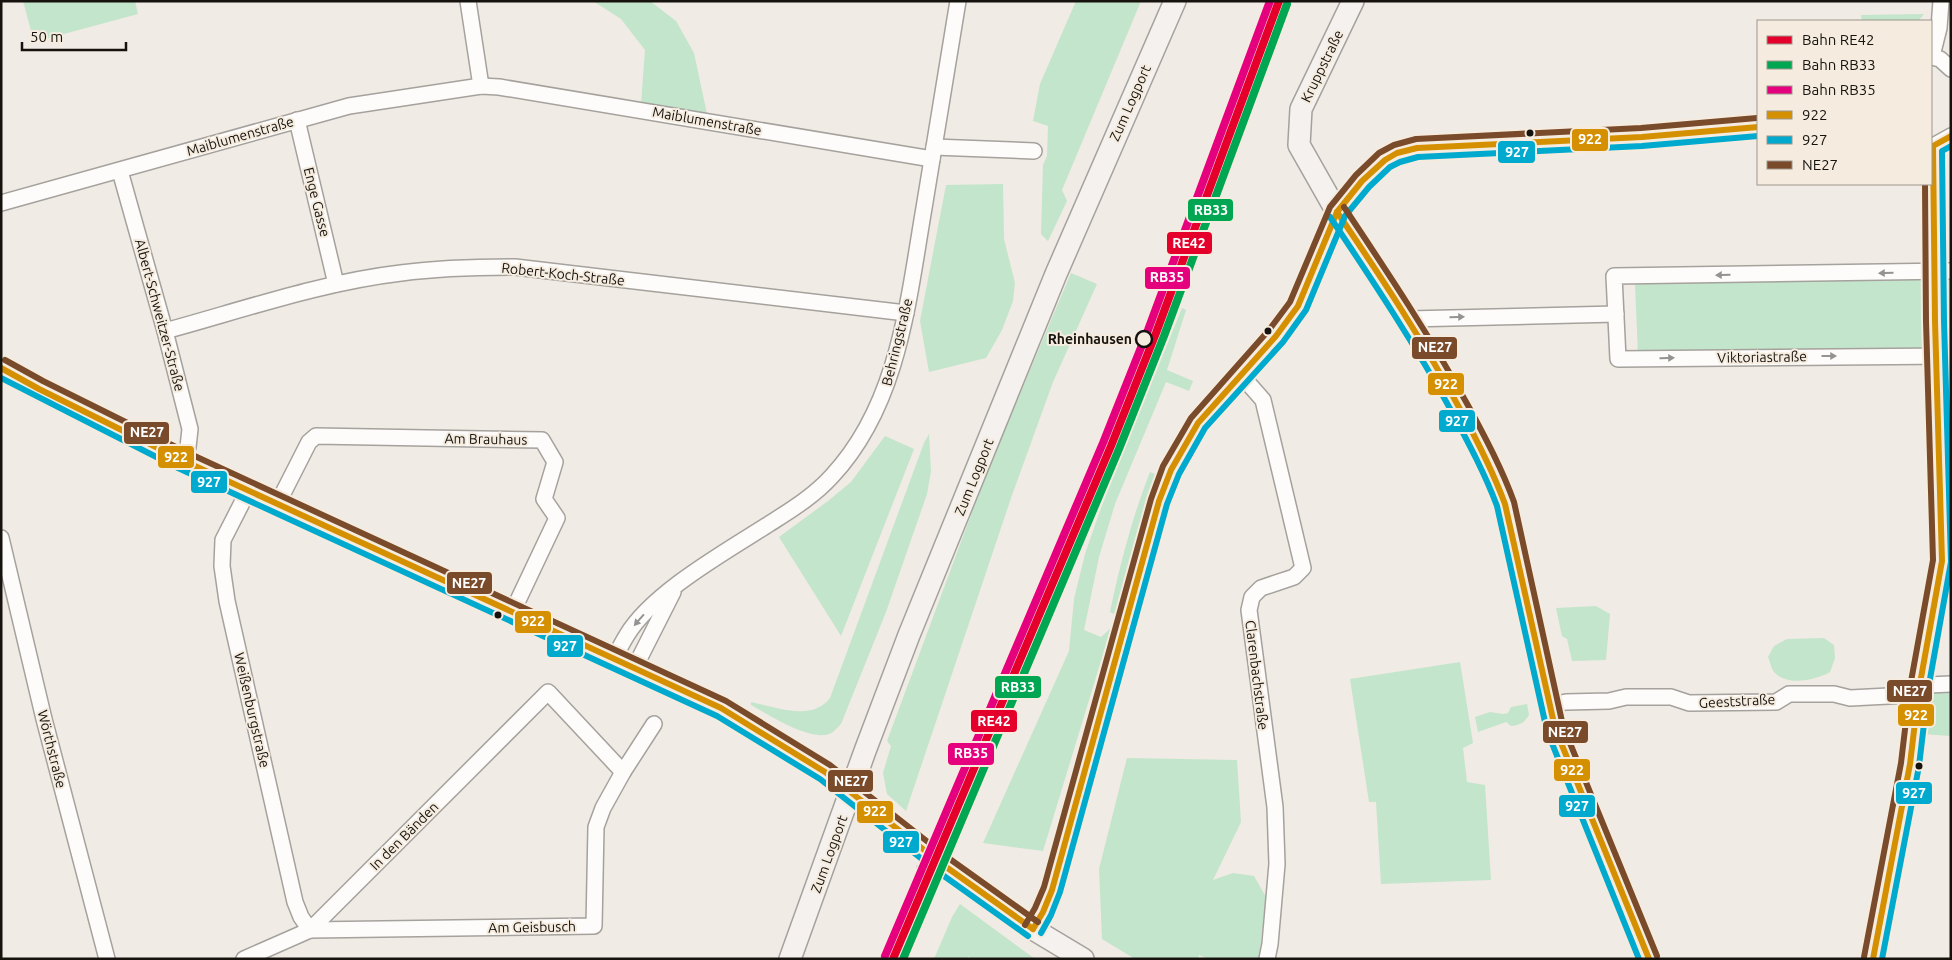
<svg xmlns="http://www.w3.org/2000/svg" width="1952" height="960" font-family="Ubuntu,sans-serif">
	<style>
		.green { fill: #c3e5cb }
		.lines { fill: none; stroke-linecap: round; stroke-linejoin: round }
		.street-casing { stroke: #a5a19c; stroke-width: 18 }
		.secondary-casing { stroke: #a5a19c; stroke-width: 24 }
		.street { stroke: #fdfcfb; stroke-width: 15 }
		.secondary { stroke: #f4f1ef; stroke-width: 21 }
		.rail { stroke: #b5b5b3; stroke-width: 4; stroke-dasharray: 2.5 5; stroke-linecap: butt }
		.bus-1-casing { stroke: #f5ecdf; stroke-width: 10 }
		.bus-2-casing { stroke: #f5ecdf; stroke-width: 10 }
		.bus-3-casing { stroke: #f5ecdf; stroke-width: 10 }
		.bus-1 { stroke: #d59002; stroke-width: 6 }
		.bus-2 { stroke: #00a9ce; stroke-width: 6 }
		.bus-3 { stroke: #7a4b2a; stroke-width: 6 }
		.rail-1-casing { stroke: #f5ecdf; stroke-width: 11 }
		.rail-2-casing { stroke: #f5ecdf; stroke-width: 11 }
		.rail-3-casing { stroke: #f5ecdf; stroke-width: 11 }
		.rail-1 { stroke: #e4002b; stroke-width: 8 }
		.rail-2 { stroke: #00a651; stroke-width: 8 }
		.rail-3 { stroke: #e5007d; stroke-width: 8 }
		.oneway { fill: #959391 }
		.bus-dot { fill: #16130f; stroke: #f5ecdf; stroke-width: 2 }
		.stop-dot { fill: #f5ecdf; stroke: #16130f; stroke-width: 2.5 }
		.labels { text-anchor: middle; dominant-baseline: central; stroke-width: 4; stroke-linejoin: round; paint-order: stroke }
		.street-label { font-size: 14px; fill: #16130f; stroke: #f5ecdf }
		.stop-label { font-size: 14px; font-weight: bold; fill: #16130f; stroke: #f5ecdf; text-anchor: end }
		.line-badge { stroke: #f5ecdf; stroke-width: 2 }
		.badge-label { font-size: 14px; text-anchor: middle; font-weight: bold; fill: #fff }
	</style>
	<rect width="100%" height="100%" fill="#f0ebe4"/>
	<!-- green -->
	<g class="green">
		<path d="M23 1H135L138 14 34 42Z"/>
		<path d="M593 1H650L676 21 694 53 707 114 641 104 645 50 621 19Z"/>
		<path d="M1076 1H1141L1062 190 1067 201 1048 241 1041 234 1043 165 1047 156 1048 126 1033 121 1040 84Z"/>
		<path d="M1924 14 1918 21H1862L1861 15Z"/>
		<path d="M1003 184 1004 239 1015 283 1013 301 1002 330 986 358 929 372 920 321 946 185Z"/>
		<path d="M1071 273 1097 284 1053 382 1011 498 906 811 887 794 883 773 891 746 887 741 987 472Z"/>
		<path d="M1951 276V350L1638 355 1635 284Z"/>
		<path d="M1182 308 1186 310 1167 370 1193 381 1189 391 1166 382 1115 504 1099 557 1084 630 1101 637 1111 628 1043 851 983 843 1069 651 1074 599 1085 554 1101 508Z"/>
		<path d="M929 434 931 471 927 494 886 612 841 724C838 727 833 733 829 734 809 741 769 715 751 705V702C776 707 812 722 830 698L924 443Z"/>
		<path d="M885 436 914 449 841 636 779 537 828 501 851 482Z"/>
		<path d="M1150 472 1157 475C1138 520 1128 567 1116 615L1110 612C1120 564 1132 518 1150 472Z"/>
		<path d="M1596 606 1610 614 1606 660 1572 661 1567 639 1562 636 1556 608Z"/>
		<path d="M1824 638 1834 645 1835 658 1830 672C1816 680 1787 687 1774 672 1771 668 1770 661 1768 657L1774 646 1787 639Z"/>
		<path d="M1460 662 1473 743 1463 748 1467 782 1485 785 1491 880 1381 884 1376 802H1369L1350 679Z"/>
		<path d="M1951 689V736L1922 734 1928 690Z"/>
		<path d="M1527 704 1529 715C1524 723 1520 725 1511 726L1506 722 1478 732 1475 717 1490 712 1503 714 1508 713 1511 707Z"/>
		<path d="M1127 758 1237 760 1241 822 1213 880 1233 873 1254 876 1266 897 1259 959H1208L1199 955 1198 959H1135L1102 939 1099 869Z"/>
		<path d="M960 904 1035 959H971L968 956 967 959H934L952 917Z"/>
	</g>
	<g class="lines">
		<!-- street casing -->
		<g class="street-casing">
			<g id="street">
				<path d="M468 1 481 86"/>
				<path d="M1932 56 1939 28 1941 1"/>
				<path d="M1931 57 1940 59 1951 69"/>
				<path d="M297 120 336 284"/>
				<path d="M1933 146 1951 136"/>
				<path d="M934 147 1034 151"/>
				<path d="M120 171 165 331 190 429 188 447 182 460"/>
				<path d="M1 203 349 106 481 86 499 87 932 159"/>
				<path d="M1951 271 1614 276 1618 359 1951 356"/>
				<path d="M1408 319 1616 314"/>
				<path d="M165 331C242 310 323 282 401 273 439 268 477 267 515 267L906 313"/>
				<path d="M1241 375 1263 400 1303 568 1294 577 1261 588 1252 597 1249 610 1275 807 1277 864 1270 944 1267 959"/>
				<path d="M248 491 223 540 222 566 227 601 295 902 301 917 310 930 594 926 596 827 603 808 623 772 654 724"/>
				<path d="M277 505 309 442 316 436 542 440 555 462 544 499 557 518 512 613"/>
				<path d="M1 538 44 719 107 959"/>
				<path d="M614 659C618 651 622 643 627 635 653 592 727 551 769 524 791 510 814 496 832 476 899 404 908 301 924 208 935 139 947 70 958 1"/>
				<path d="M634 669 673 592"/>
				<path d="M1550 705 1566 702 1609 701 1626 697H1671L1689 703 1776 702 1789 694H1834L1850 698 1908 695 1928 685 1951 684"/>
				<path d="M244 959 310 930 548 692 623 772"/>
				<path d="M1649 959 1569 766 1555 728 1505 504C1495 475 1482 449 1467 422 1429 349 1383 281 1337 212 1348 197 1375 164 1391 156 1399 152 1408 150 1417 148L1642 137 1758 127"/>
				<path d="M1873 959 1910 764 1919 689 1942 561 1935 321 1933 146"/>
			</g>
		</g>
		<!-- secondary casing -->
		<g class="secondary-casing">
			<g id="secondary">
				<path d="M1 368 39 389 182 460 721 708 825 772 942 864 1003 909 1033 929 1083 959"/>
				<path d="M1033 929 1043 912 1052 890 1159 501 1171 470 1198 423 1276 336 1298 306 1335 222 1337 212 1299 145 1301 109 1353 1"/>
				<path d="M790 959 865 751 909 635 1056 274 1175 1"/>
			</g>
		</g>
		<!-- street -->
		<use href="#street" class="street"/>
		<!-- secondary -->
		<use href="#secondary" class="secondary"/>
		<!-- rail -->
		<path class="rail" d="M918 868 932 834"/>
		<!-- bus-1 casing -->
		<g class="bus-1-casing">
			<g id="bus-1">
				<path d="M1337 212C1381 277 1424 342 1461 411 1478 442 1493 472 1505 504L1555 728 1649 959"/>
				<path d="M1 368 39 389 182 460 721 708 825 772 942 864 1033 929"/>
				<path d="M1033 929 1043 912 1052 890 1159 501 1171 470 1198 423 1276 336 1298 306 1337 212 1362 181 1385 160 1397 153 1417 148 1642 137 1758 127"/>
				<path d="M1873 959 1910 764 1919 689 1942 561 1935 321 1933 146 1951 136"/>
			</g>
		</g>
		<!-- bus-2 casing -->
		<g class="bus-2-casing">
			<g id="bus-2">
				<path d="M1330 217C1373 281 1416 346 1453 414 1469 444 1485 474 1497 506L1547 731 1639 959"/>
				<path d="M1 378 178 468 717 716 820 779 937 871 1028 936"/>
				<path d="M1041 933 1051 915 1060 892 1167 504 1179 474 1205 428 1283 342 1306 310 1345 216 1369 187 1390 167 1400 162 1418 157 1642 146 1758 136"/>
				<path d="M1882 959 1919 766 1928 690 1951 562 1944 321 1942 151 1951 146"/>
			</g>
		</g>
		<!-- bus-3 casing -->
		<g class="bus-3-casing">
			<g id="bus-3">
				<path d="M1344 207C1388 273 1432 339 1470 409 1486 439 1502 469 1514 502L1563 726 1657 956"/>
				<path d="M5 360 43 381 186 452 726 701 830 765 947 857 1038 922"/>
				<path d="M1025 925 1035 908 1044 887 1151 499 1163 466 1191 418 1269 330 1290 302 1330 207 1356 175 1379 153 1394 145 1416 139 1641 128 1757 118"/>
				<path d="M1864 957 1901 763 1910 687 1933 560 1926 321 1925 184"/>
			</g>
		</g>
		<!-- bus-1 -->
		<use href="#bus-1" class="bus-1"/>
		<!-- bus-2 -->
		<use href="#bus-2" class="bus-2"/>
		<!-- bus-3 -->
		<use href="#bus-3" class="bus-3"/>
		<!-- rail-1 casing -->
		<g class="rail-1-casing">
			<path id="rail-1" d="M893 959 1111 446 1156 333 1279 1"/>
		</g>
		<!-- rail-2 casing -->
		<g class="rail-2-casing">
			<path id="rail-2" d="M903 959 1119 449 1164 336 1287 4"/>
		</g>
		<!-- rail-3 casing -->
		<g class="rail-3-casing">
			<path id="rail-3" d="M885 956 1103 443 1148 330 1270 1"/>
		</g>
		<!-- rail-1 -->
		<use href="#rail-1" class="rail-1"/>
		<!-- rail-2 -->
		<use href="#rail-2" class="rail-2"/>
		<!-- rail-3 -->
		<use href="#rail-3" class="rail-3"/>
	</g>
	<!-- one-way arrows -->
	<defs><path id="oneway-solid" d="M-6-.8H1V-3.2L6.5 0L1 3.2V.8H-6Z" transform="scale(1.25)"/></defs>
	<g class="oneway">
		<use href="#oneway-solid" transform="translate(1886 273) rotate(179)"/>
		<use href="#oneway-solid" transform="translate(1723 275) rotate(179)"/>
		<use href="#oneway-solid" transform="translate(1457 317) rotate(-1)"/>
		<use href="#oneway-solid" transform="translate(1829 356)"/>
		<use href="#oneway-solid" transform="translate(1667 358) rotate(-1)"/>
		<use href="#oneway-solid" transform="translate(639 620) rotate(131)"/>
	</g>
	<!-- markers -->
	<g class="bus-dot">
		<circle cx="1530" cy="133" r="4.5"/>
		<circle cx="1268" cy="331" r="4.5"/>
		<circle cx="498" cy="615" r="4.5"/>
		<circle cx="1919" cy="766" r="4.5"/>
	</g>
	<circle class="stop-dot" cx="1144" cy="339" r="8"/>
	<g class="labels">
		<!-- street labels -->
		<g class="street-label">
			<text transform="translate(1322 66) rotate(-64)">Kruppstraße</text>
			<text transform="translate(1130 103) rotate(-66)">Zum Logport</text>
			<text transform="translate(707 121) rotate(10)">Maiblumenstraße</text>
			<text transform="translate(240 136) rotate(-16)">Maiblumenstraße</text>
			<text transform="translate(317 202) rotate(76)">Enge Gasse</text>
			<text transform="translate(563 274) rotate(6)">Robert-Koch-Straße</text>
			<text transform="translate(160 315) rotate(75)">Albert-Schweitzer-Straße</text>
			<text transform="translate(897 342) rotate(-76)">Behringstraße</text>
			<text transform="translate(1762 357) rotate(-1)">Viktoriastraße</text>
			<text transform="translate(486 439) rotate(1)">Am Brauhaus</text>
			<text transform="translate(974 477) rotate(-68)">Zum Logport</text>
			<text transform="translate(1257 675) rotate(83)">Clarenbachstraße</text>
			<text transform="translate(1737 701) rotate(-3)">Geeststraße</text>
			<text transform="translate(252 710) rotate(77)">Weißenburgstraße</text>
			<text transform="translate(52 749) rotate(76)">Wörthstraße</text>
			<text transform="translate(404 836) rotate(-45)">In den Bänden</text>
			<text transform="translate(829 854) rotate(-70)">Zum Logport</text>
			<text transform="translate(532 927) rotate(-1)">Am Geisbusch</text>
		</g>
		<!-- stop labels -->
		<g class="stop-label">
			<text x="1132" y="339">Rheinhausen</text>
		</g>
	</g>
	<g class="line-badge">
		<rect x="1571" y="128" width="38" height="24" rx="5" fill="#d59002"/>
		<rect x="1497" y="140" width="39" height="24" rx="5" fill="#00a9ce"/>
		<rect x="1187" y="198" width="47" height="24" rx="5" fill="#00a651"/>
		<rect x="1166" y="231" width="47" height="24" rx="5" fill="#e4002b"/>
		<rect x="1144" y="266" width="47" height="24" rx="5" fill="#e5007d"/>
		<rect x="1411" y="336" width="47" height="24" rx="5" fill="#7a4b2a"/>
		<rect x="1427" y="372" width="38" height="24" rx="5" fill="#d59002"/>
		<rect x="1438" y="409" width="38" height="24" rx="5" fill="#00a9ce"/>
		<rect x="123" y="421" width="47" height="24" rx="5" fill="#7a4b2a"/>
		<rect x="157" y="445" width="38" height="24" rx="5" fill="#d59002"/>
		<rect x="190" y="470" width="38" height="24" rx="5" fill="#00a9ce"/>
		<rect x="446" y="571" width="47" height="24" rx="5" fill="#7a4b2a"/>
		<rect x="514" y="610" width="38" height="24" rx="5" fill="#d59002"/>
		<rect x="546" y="634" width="38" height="24" rx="5" fill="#00a9ce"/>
		<rect x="994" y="675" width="48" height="24" rx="5" fill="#00a651"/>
		<rect x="1886" y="679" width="47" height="24" rx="5" fill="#7a4b2a"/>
		<rect x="1897" y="703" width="38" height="24" rx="5" fill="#d59002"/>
		<rect x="970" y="709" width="48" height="24" rx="5" fill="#e4002b"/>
		<rect x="1542" y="720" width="47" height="24" rx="5" fill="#7a4b2a"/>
		<rect x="947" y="742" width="48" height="24" rx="5" fill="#e5007d"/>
		<rect x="1553" y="758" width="38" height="24" rx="5" fill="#d59002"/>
		<rect x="827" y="769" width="47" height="24" rx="5" fill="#7a4b2a"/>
		<rect x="1895" y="781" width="38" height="24" rx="5" fill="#00a9ce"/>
		<rect x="1558" y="794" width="38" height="24" rx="5" fill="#00a9ce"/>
		<rect x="856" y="800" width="38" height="24" rx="5" fill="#d59002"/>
		<rect x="882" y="830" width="38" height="24" rx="5" fill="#00a9ce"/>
	</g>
	<g class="badge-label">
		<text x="1590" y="144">922</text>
		<text x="1517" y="157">927</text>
		<text x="1211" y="215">RB33</text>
		<text x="1189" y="248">RE42</text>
		<text x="1167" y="282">RB35</text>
		<text x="1435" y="352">NE27</text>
		<text x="1446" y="389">922</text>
		<text x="1457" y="426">927</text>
		<text x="147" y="437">NE27</text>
		<text x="176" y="462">922</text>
		<text x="209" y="487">927</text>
		<text x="469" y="588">NE27</text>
		<text x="533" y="626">922</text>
		<text x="565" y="651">927</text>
		<text x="1018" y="692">RB33</text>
		<text x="1910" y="696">NE27</text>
		<text x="1916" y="720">922</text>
		<text x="994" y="726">RE42</text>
		<text x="1565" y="737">NE27</text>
		<text x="971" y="758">RB35</text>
		<text x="1572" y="775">922</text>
		<text x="851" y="786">NE27</text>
		<text x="1914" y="798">927</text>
		<text x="1577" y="811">927</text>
		<text x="875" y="816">922</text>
		<text x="901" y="847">927</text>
	</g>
	<!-- border -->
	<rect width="1952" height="960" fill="none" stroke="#16130f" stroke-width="5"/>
	<!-- legend -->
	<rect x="1757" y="20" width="175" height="165" fill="#f5ecdf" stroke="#9c958c"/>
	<rect x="1767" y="36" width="25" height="8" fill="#e4002b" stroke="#9c958c"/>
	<text x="1802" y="45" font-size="15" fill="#16130f">Bahn RE42</text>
	<rect x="1767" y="61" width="25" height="8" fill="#00a651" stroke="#9c958c"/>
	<text x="1802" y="70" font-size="15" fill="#16130f">Bahn RB33</text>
	<rect x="1767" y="86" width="25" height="8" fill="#e5007d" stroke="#9c958c"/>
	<text x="1802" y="95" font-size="15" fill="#16130f">Bahn RB35</text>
	<rect x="1767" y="111" width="25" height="8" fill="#d59002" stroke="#9c958c"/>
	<text x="1802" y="120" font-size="15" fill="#16130f">922</text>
	<rect x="1767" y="136" width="25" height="8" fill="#00a9ce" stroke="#9c958c"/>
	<text x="1802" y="145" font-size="15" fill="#16130f">927</text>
	<rect x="1767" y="161" width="25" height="8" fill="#7a4b2a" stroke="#9c958c"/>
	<text x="1802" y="170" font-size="15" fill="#16130f">NE27</text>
	<!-- scale -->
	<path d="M22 42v8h104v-8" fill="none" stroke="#16130f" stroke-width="2.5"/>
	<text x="30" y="42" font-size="15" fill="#16130f" stroke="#f5ecdf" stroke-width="4" paint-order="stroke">50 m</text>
</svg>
